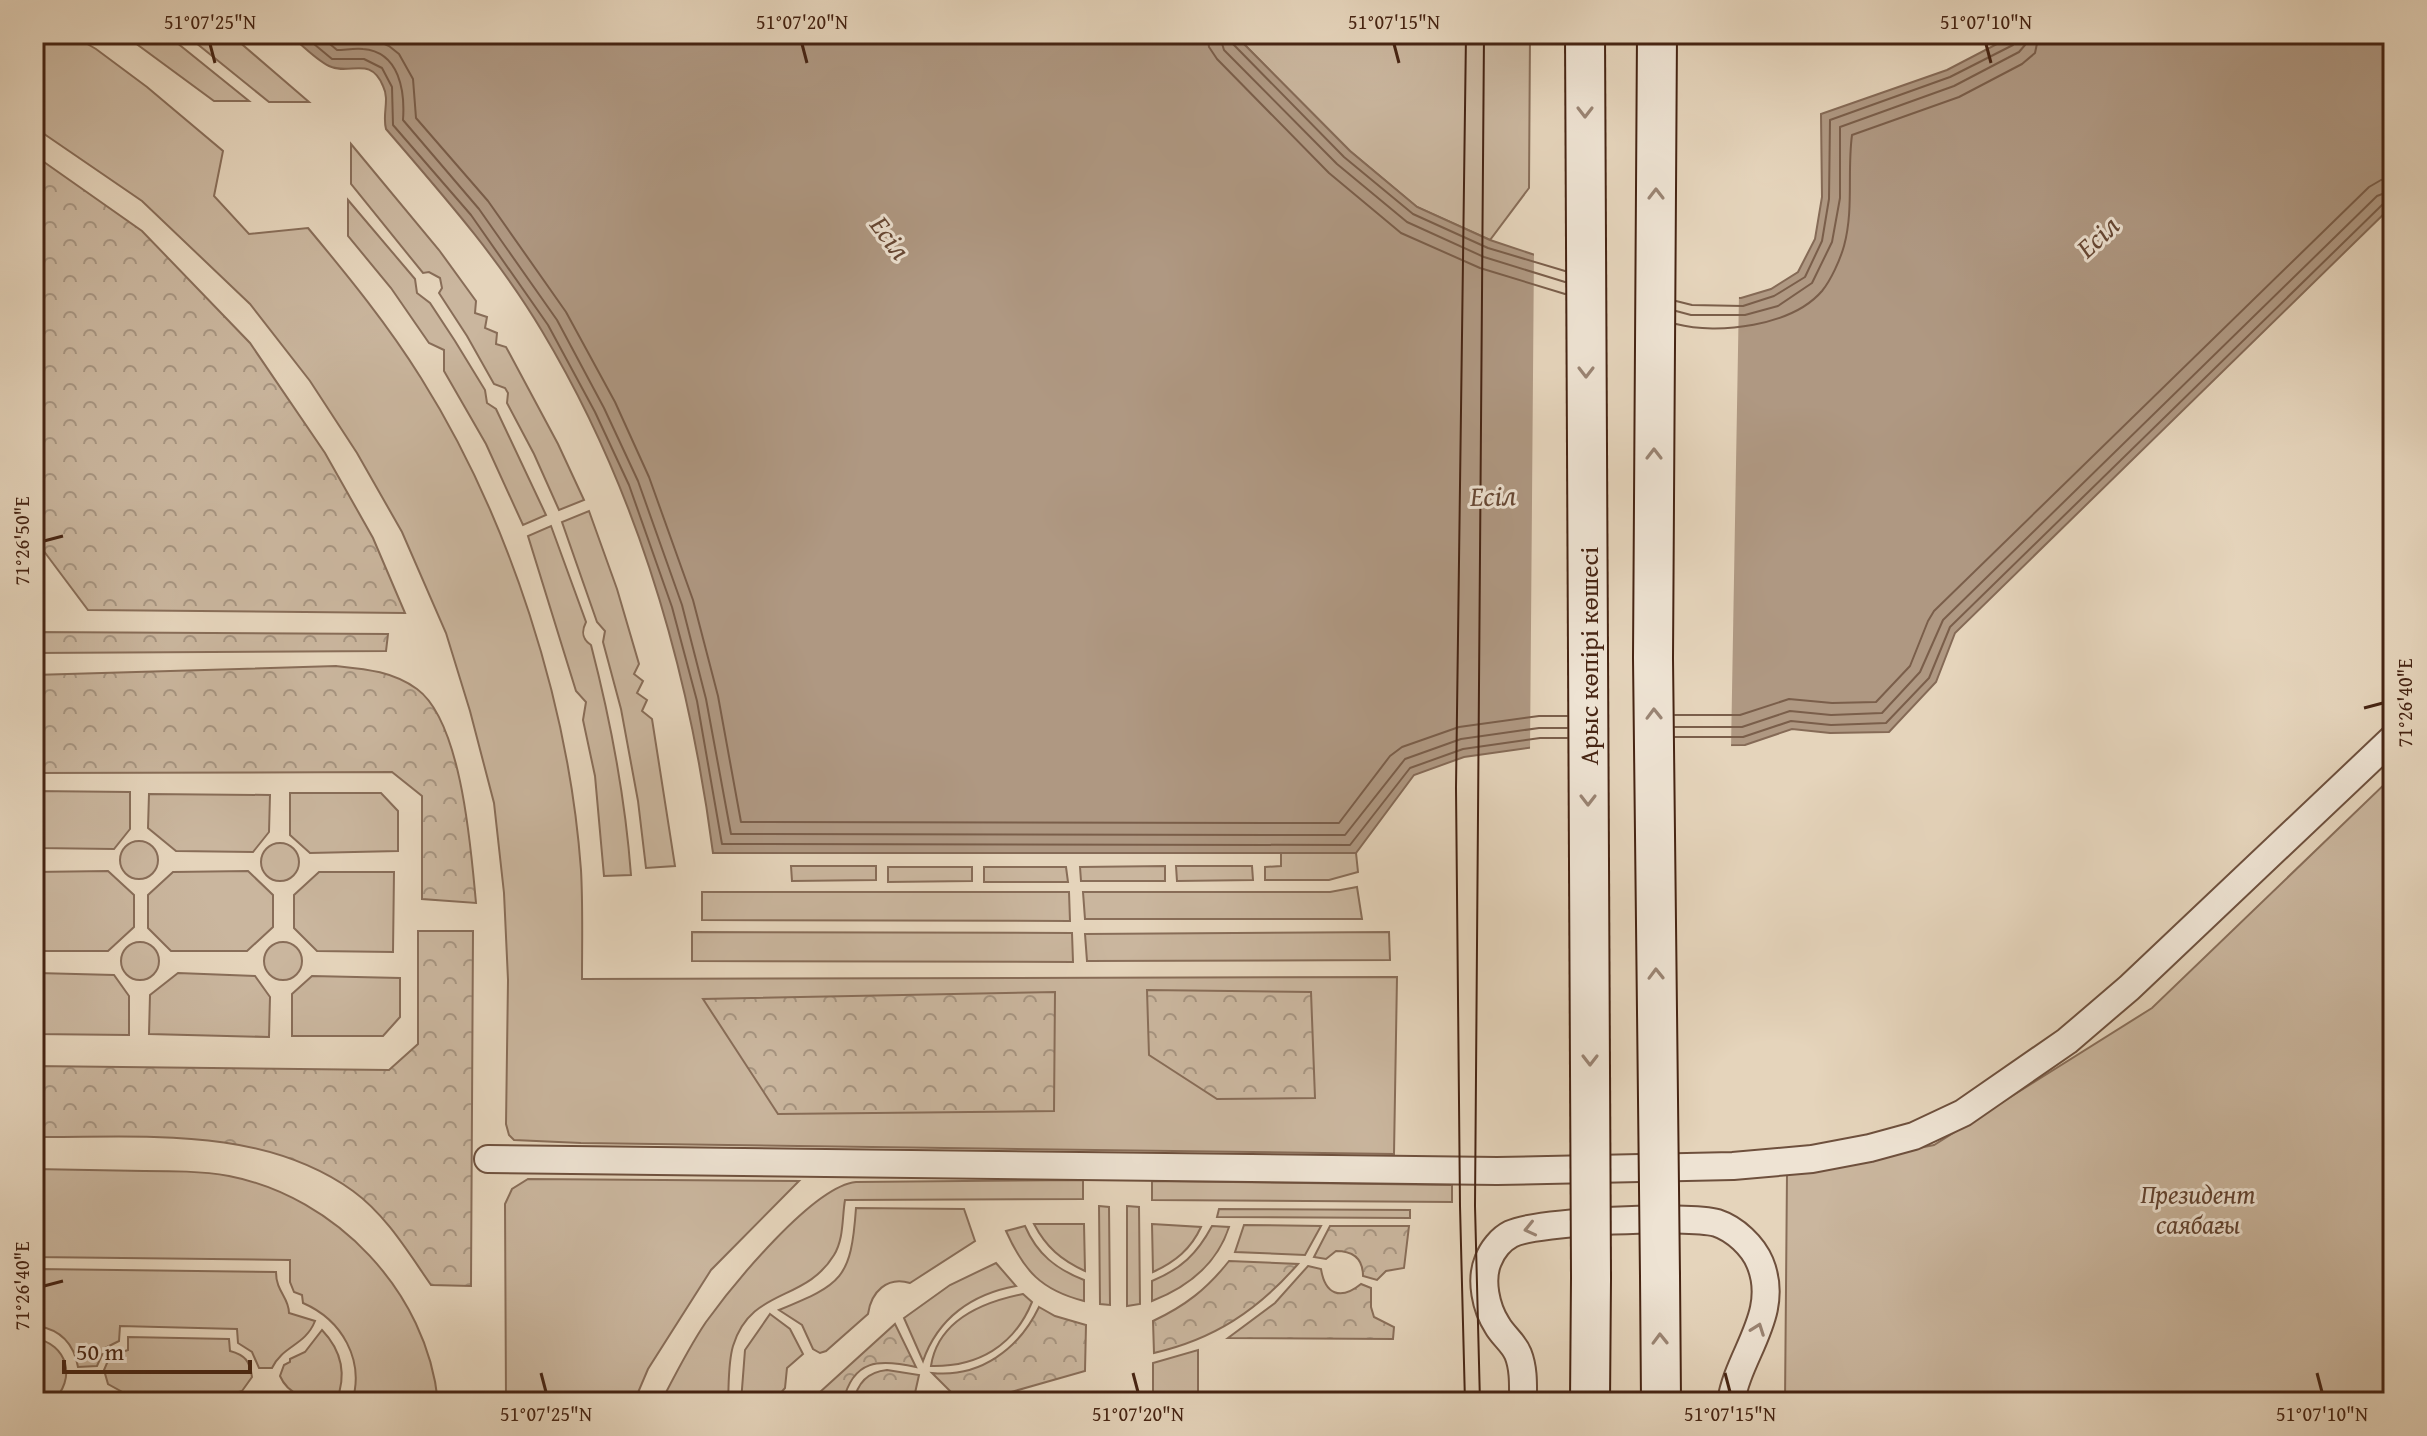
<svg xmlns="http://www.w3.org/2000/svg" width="2427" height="1436" font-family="'Gentium Book Plus',serif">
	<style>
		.green { fill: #cab69e; stroke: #886d58; stroke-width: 2 }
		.forest { fill: url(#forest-crowns); stroke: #886d58; stroke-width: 2 }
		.water { fill: #af9882; stroke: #856a56; stroke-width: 2 }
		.pier { fill: #e5d4bb }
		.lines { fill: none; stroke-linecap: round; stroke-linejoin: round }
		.shore { stroke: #7a5e4a; stroke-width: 2 }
		.street-casing { stroke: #6e503d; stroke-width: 30 }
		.secondary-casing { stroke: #462413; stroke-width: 42 }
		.street { stroke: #eee3d3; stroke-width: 26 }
		.secondary { stroke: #eee3d3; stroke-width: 38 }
		.tram { stroke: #462413; stroke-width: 2 }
		.secondary-bridge-casing { stroke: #462413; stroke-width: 42; stroke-linecap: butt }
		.secondary-bridge { stroke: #eee3d3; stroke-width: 38 }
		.oneway { stroke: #9a8473 }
		.ticks { fill: none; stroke: #462413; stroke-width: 3 }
		.labels { text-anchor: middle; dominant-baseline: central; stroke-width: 6; stroke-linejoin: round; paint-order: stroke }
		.street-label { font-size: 26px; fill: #462413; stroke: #eee3d3 }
		.park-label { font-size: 26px; font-style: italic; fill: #60412f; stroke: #eee3d3 }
		.water-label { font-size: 28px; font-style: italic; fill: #664734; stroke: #eee3d3 }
		.neatline { fill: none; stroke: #462413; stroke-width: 3 }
		.ticks-label { font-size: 20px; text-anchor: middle; fill: #462413 }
	</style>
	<defs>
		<pattern id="forest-crowns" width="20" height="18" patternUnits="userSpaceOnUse" patternTransform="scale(2)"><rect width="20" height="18" fill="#cab69e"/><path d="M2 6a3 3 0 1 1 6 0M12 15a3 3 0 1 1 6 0" fill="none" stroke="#a69480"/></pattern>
	</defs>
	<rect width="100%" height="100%" fill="#e5d4bb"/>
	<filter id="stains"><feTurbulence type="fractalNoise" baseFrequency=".0025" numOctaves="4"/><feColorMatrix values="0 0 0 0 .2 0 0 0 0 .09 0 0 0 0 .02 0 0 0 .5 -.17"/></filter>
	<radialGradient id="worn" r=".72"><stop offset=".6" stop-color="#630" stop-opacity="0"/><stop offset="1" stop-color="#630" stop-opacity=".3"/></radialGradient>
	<!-- green -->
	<g class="green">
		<path d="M34 34H70L96 49 147 87 223 151 214 196 249 234 308 228C348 276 388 325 421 378 509 518 569 704 581 870 583 906 582 943 582 979L1397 977 1394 1154 581 1143 514 1140 509 1135 506 1124 508 980 504 893 494 803 470 711 446 633 402 532 357 453 310 381 250 304 142 201 34 127Z"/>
		<path d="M123 34H166L249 101H214Z"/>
		<path d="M185 34H230L309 102H269Z"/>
		<path d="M1234 34H1530L1529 188 1490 240 1417 207 1350 151Z"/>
		<path d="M351 144 439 250 476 301 475 313 487 317 485 328 497 333 496 344 506 347 558 444 584 500 559 510 534 454 507 403 508 393 505 388 494 384 467 336 439 293 442 288 440 278 429 272 423 273 351 184Z"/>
		<path d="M348 200 415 279 417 293 430 303 455 341 485 390 487 403 496 409 546 515 523 525 486 444 444 371V350L429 343 391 288 348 236Z"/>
		<path d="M589 511 617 589 639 664 634 674 643 681 637 693 647 700 642 711 652 719 675 866 646 868 638 801 621 709 603 642 605 631 597 622 562 522Z"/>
		<path d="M551 526 586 622C581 632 582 639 591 645 611 722 625 795 631 875L604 876 595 776 583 720 586 702 576 691 528 536Z"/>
		<path d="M2393 776V1402H1785L1787 1174 1934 1145 2152 1008Z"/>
		<path d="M34 791 130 792V829L114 849 37 848 34 846Z"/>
		<path d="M290 793H381L398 811V851L310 853 290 835Z"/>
		<path d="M149 794 270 795 269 832 253 852 176 851 148 828Z"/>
		<circle cx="139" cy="860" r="19"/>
		<circle cx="280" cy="862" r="19"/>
		<path d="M1281 853H1356L1358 872 1329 880H1265V867L1281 866Z"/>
		<path d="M791 866H876V880L792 881Z"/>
		<path d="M1165 866V881H1081L1080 867Z"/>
		<path d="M1176 866H1252L1253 880 1177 881Z"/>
		<path d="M888 867H972V881L888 882Z"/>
		<path d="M984 867H1066L1068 882H984Z"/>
		<path d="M108 871 134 895V927L108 951H34V872Z"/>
		<path d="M248 871 273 895V927L247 951H171L148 928V895L173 872Z"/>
		<path d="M319 872H394L393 952 317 951 294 928V895Z"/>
		<path d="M1357 887 1362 919H1085L1083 892H1330Z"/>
		<path d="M702 892H1069L1070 921 702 920Z"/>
		<path d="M692 932 1072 933 1073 962 692 961Z"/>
		<path d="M1389 932 1390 960 1087 961 1085 934Z"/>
		<circle cx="283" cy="961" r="19"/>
		<circle cx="140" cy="961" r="19"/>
		<path d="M37 973 114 975 129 996V1035L34 1034V975Z"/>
		<path d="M178 973 255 976 270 997 269 1037 149 1034 150 995Z"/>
		<path d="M312 976 400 978V1017L383 1036H292V994Z"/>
		<path d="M34 1169C71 1170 107 1170 144 1171 172 1171 201 1171 229 1176 336 1197 427 1292 438 1402H352C365 1360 342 1320 303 1303L302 1295 294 1292 290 1282V1260L34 1257Z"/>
		<path d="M528 1179 799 1181 711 1270 648 1369 634 1402H506L505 1204 512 1189Z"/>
		<path d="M1083 1180V1199L845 1200C842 1217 844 1239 834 1255 805 1303 751 1287 733 1346 728 1363 729 1384 728 1402H661C675 1375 689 1347 706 1322 732 1286 813 1186 856 1182Z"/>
		<path d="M1152 1181 1452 1185V1202L1152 1200Z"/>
		<path d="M1099 1206 1109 1207 1110 1305 1100 1304Z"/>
		<path d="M1127 1206 1139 1207 1140 1304 1127 1306Z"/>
		<path d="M856 1208 964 1209 975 1241 910 1283C887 1276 871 1292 868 1314L826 1351 820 1353 813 1349 802 1325 779 1310C842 1284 851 1279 856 1208Z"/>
		<path d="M1219 1209 1410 1210V1218L1217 1217Z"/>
		<path d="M1034 1224H1084L1085 1271C1061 1260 1046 1247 1034 1224Z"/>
		<path d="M1152 1224 1201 1227C1191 1249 1175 1262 1153 1272Z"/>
		<path d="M1244 1225 1321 1226 1305 1255 1235 1252Z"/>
		<path d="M1025 1226C1037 1254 1056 1269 1084 1280V1301C1041 1290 1024 1271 1006 1231Z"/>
		<path d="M1212 1226 1229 1227C1217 1264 1188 1287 1152 1301V1281C1181 1269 1197 1254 1212 1226Z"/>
		<path d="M996 1263 1016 1286C972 1294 938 1318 923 1361L904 1318 950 1285Z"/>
		<path d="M38 1269 276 1272C276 1292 289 1297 289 1313L315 1321C305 1346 283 1345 272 1368H259L252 1352 238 1343 237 1329 120 1326 119 1341 105 1348 97 1366 78 1367C74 1344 61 1330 38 1326Z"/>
		<path d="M1023 1294 1032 1302C1014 1346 978 1367 931 1366 938 1320 983 1302 1023 1294Z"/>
		<path d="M770 1314 790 1329 803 1354 787 1368 785 1388 773 1402H741L745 1350Z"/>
		<path d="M322 1330C342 1351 347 1375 336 1402 313 1402 289 1397 280 1376L284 1365 290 1362V1359L305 1352Z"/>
		<path d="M128 1337 229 1339 230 1351C245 1355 250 1361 252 1377L242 1391 228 1395V1402H126V1394L108 1384 104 1370 110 1356 128 1350Z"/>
		<path d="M34 1338C68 1344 77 1379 52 1402H34Z"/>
		<path d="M1198 1350V1402H1153V1363Z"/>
	</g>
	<!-- forest -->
	<g class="forest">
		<path d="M34 155 142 231 250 343 325 453 373 538 405 613 88 610 34 538Z"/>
		<path d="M34 632 388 634 386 651 34 653Z"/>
		<path d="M336 666C365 669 392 671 417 689 462 722 471 850 476 903L422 899V796L392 772 34 773V675Z"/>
		<path d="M418 931H473L471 1286 431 1285C408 1252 386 1215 353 1191 261 1125 142 1138 34 1137V1066L389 1070 418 1044Z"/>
		<path d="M1147 990 1311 992 1315 1098 1217 1099 1149 1055Z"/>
		<path d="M1055 992 1054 1111 778 1114 703 999Z"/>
		<path d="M1330 1226H1409L1404 1268 1386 1271 1377 1280 1363 1276C1363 1259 1353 1251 1336 1251L1326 1259 1314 1257Z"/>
		<path d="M1229 1261 1298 1264C1257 1311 1214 1339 1154 1353L1153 1321C1185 1306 1207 1289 1229 1261Z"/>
		<path d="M1308 1266 1321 1269C1325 1294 1340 1301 1361 1284L1371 1288V1307L1374 1317 1394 1327 1393 1339 1228 1338 1275 1303Z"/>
		<path d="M1039 1307 1055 1316 1086 1325 1085 1371 976 1402H961L932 1373C980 1378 1019 1349 1039 1307Z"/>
		<path d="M895 1324 916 1367C879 1359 853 1359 843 1402H809Z"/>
		<path d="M887 1370 919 1375 913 1402H854C857 1383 868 1372 887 1370Z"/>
	</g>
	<!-- water -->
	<path class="water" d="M289 34H1234L1350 151 1417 207 1490 240 1535 255 1692 297 1741 298 1771 289 1798 272 1815 239 1822 197 1821 114 1947 70 2016 34H2393V205L1955 633 1936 682 1889 732 1830 733 1792 729 1745 745 1542 746 1464 757 1414 775 1356 853H713C689 669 638 491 542 331 498 257 441 193 386 129 382 114 390 100 383 86 370 55 350 76 329 66 315 59 301 44 289 34Z"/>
	<!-- pier -->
	<path class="pier" d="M1534 250 1693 293 1739 294 1731 749 1530 752Z"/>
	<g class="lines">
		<!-- shore -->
		<g class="shore">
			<path d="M302 34 332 59H364L382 68 392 87 393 125 471 215 548 325 595 412 629 485 672 607 697 701 722 844 1350 845 1410 768 1463 749 1540 738H1567"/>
			<path d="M318 34 337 50C345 50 354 48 363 49 400 52 405 92 403 120L479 209 557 320 604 408 638 481 682 605 706 699 731 834 1345 835 1405 759 1461 739 1539 728H1567"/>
			<path d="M336 34 342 38H371L389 46 399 54 413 79 416 118 488 201 566 312 615 402 649 477 693 600 718 696 741 822 1339 823 1390 756 1402 747 1459 727 1539 716H1567"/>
			<path d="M1207 34 1209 47 1217 59 1329 173 1401 233 1480 268 1565 294"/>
			<path d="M1219 34 1224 50 1337 164 1407 222 1484 257 1565 282"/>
			<path d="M1229 34 1232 43 1344 157 1413 214 1488 248 1565 271"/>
			<path d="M1676 301 1692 305 1743 306 1774 296 1805 277 1822 241 1829 199 1830 120 1950 77 2013 45 2017 34"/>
			<path d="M1676 311 1691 315H1745L1778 306 1812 283 1832 242 1840 198V127L1954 86 2019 52 2025 45 2027 34"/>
			<path d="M1676 324C1718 335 1792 326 1822 291 1831 280 1840 260 1844 246 1854 209 1847 172 1852 135L1959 97 2022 64 2035 53 2039 34"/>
			<path d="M1675 715H1740L1789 699 1832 703 1876 702 1910 666 1928 621 1934 611 2369 187 2381 180 2393 178"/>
			<path d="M1675 727H1742L1790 711 1831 715 1882 713 1920 672 1943 620 2377 196 2393 190"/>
			<path d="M1675 737H1743L1791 721 1831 725 1886 723 1929 678 1950 627 2384 203 2393 200"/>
		</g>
		<!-- street casing -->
		<g class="street-casing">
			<g id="street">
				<path d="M488 1159 1497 1171 1733 1166 1812 1159 1870 1148 1914 1136 1963 1113 2067 1041 2129 988 2393 738"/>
				<path d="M1523 1402C1523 1386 1524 1369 1518 1354 1513 1342 1503 1336 1497 1325 1486 1308 1480 1280 1488 1261 1492 1250 1501 1239 1511 1234 1538 1221 1688 1215 1717 1223 1735 1229 1753 1246 1760 1263 1781 1314 1738 1354 1731 1402"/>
			</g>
		</g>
		<!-- secondary casing -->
		<g class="secondary-casing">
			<g id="secondary">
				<path d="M1660 1276 1661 1402"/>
				<path d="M1590 1402 1591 1278"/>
			</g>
		</g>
		<!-- street -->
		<use href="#street" class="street"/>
		<!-- secondary -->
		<use href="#secondary" class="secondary"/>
		<!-- tram -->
		<g class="tram">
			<path d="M1465 1402 1460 1206 1456 788 1466 34"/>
			<path d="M1480 1402 1475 1206 1484 34"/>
		</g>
		<!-- secondary-bridge casing -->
		<g class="secondary-bridge-casing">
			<g id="secondary-bridge">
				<path d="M1585 34 1591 1278"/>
				<path d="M1657 34 1653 658 1660 1276"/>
			</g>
		</g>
		<!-- secondary-bridge -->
		<use href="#secondary-bridge" class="secondary-bridge"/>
	</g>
	<!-- one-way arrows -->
	<defs><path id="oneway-chevron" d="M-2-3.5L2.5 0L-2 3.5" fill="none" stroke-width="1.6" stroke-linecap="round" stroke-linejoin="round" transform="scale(2)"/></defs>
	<g class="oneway">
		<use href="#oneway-chevron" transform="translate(1585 112) rotate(90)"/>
		<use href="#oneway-chevron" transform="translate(1656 194) rotate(-90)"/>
		<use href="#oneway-chevron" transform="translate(1586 372) rotate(90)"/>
		<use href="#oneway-chevron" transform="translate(1654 454) rotate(-90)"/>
		<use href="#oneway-chevron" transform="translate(1654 714) rotate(-91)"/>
		<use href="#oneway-chevron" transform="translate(1588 800) rotate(90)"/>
		<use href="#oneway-chevron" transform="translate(1656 974) rotate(-91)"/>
		<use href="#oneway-chevron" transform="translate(1590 1060) rotate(90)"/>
		<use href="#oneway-chevron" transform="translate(1530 1229) rotate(167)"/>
		<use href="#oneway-chevron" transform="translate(1758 1329) rotate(-70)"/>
		<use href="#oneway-chevron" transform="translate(1660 1339) rotate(-91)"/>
	</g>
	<!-- ticks -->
	<path class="ticks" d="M210 44 215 63M802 44 807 63M1394 44 1399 63M1986 44 1991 63M44 541 63 536M2364 708 2383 703M44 1286 63 1281M541 1373 546 1392M1133 1373 1138 1392M1725 1373 1730 1392M2317 1373 2322 1392"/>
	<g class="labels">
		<!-- street labels -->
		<g class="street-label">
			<text transform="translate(1588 656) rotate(-90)">Арыс көпірі көшесі</text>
		</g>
		<!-- park labels -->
		<g class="park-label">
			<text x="2198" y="1193">Президент<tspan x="2198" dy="30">саябағы</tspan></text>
		</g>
		<!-- water labels -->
		<g class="water-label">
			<text transform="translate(2097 236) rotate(-43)">Есіл</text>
			<text transform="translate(891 237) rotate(53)">Есіл</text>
			<text transform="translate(1493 495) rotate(-1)">Есіл</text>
		</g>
	</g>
	<!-- margin -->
	<rect width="2427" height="1436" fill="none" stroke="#e5d4bb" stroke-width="88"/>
	<!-- scale -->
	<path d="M64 1360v12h186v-12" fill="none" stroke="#462413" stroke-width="4"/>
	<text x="76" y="1360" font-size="24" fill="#462413" stroke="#eee3d3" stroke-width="6" paint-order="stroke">50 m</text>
	<rect x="44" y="44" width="2339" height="1348" class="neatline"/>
	<g class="ticks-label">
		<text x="210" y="29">51°07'25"N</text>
		<text x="802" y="29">51°07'20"N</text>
		<text x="1394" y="29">51°07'15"N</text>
		<text x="1986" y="29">51°07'10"N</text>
		<text transform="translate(22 541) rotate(-90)" y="7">71°26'50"E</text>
		<text transform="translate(2405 703) rotate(-90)" y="7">71°26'40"E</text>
		<text transform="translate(22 1286) rotate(-90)" y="7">71°26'40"E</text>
		<text x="546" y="1421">51°07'25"N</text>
		<text x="1138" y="1421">51°07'20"N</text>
		<text x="1730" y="1421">51°07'15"N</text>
		<text x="2322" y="1421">51°07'10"N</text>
	</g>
	<rect width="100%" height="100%" filter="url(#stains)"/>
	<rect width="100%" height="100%" fill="url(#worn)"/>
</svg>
